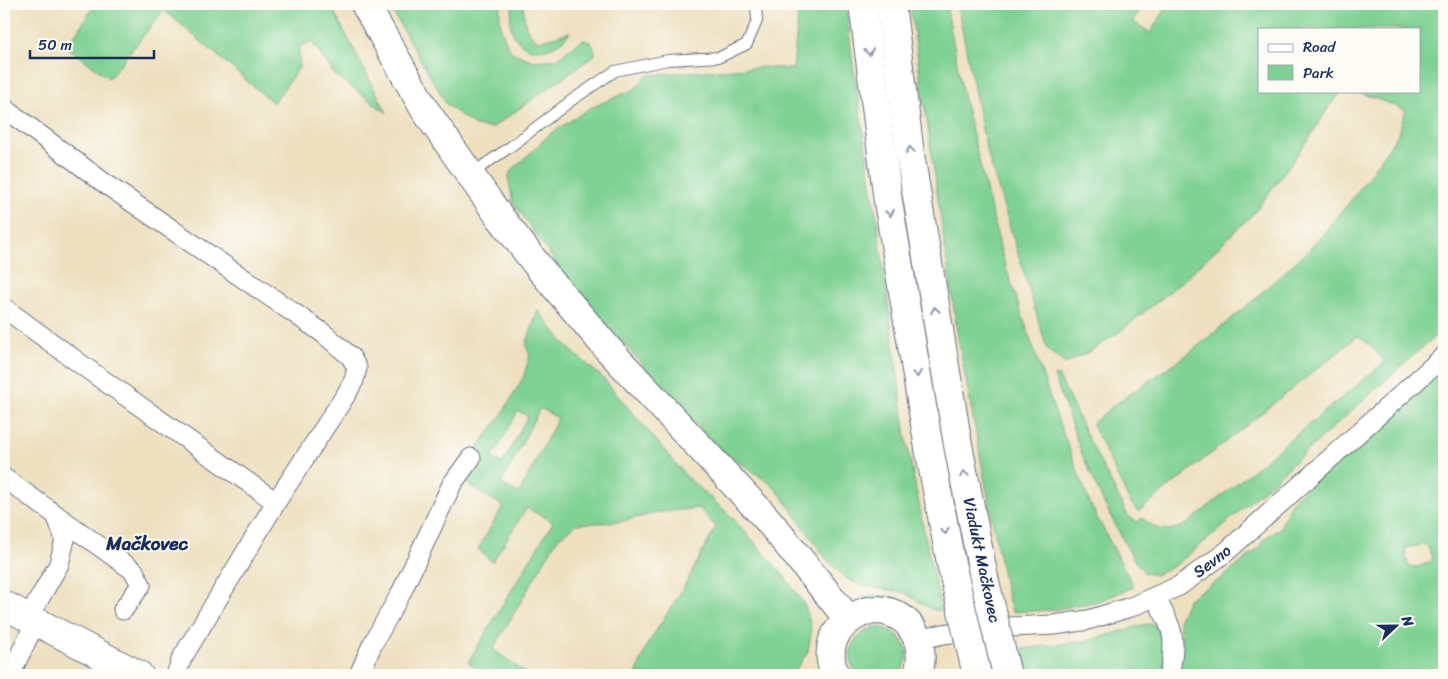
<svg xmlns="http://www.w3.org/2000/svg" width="1448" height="679" font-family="Sriracha,sans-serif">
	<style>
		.green { fill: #7fd193; stroke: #4d8078; fill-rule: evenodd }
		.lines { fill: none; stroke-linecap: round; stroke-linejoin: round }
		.lane-casing { stroke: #656d80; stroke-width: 12 }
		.street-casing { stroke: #656d80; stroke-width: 21 }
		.secondary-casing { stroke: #656d80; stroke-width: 30 }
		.highway-casing { stroke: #656d80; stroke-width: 30 }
		.lane { stroke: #fff; stroke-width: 10 }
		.street { stroke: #fff; stroke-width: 19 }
		.secondary { stroke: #fff; stroke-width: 28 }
		.highway { stroke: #fff; stroke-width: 28 }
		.highway-bridge-casing { stroke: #656d80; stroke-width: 30; stroke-linecap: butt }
		.highway-bridge { stroke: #fff; stroke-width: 28 }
		.oneway { stroke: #8d97ae }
		.labels { text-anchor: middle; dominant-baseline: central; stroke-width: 4; stroke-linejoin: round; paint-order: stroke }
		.street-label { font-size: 16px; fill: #1b2f5e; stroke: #fdfcf7 }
		.quarter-label { font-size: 19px; font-weight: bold; fill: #1b2f5e; stroke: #fdfcf7 }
	</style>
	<rect width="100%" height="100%" fill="#fdfcf7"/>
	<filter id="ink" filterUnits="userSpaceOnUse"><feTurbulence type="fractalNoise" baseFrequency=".02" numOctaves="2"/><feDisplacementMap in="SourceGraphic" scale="10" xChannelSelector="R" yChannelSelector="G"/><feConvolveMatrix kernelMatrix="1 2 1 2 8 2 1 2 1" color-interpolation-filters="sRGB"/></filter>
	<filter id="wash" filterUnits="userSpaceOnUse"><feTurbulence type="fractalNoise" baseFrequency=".0096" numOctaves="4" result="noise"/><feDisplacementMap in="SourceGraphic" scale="20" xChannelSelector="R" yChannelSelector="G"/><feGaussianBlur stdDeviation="1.12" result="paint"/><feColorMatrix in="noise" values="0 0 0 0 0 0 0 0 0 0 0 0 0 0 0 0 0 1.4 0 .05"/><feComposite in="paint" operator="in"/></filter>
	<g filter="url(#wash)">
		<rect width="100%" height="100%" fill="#eee0bf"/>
		<!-- green -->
		<g class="green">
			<path d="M95 4H330L387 113 335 75 312 42 299 46V68L273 103 164 10 109 78 67 47Z"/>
			<path d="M388 4H501C497 22 503 36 511 52L534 61 557 59 582 40C592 41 594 45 595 55L492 128 475 126 447 105Z"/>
			<path d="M513 4H523C525 21 523 31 539 41L570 32C554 55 520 58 511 28 509 21 512 11 513 4Z"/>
			<path d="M799 4H846L853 66 878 227 907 444 930 560 942 611 933 610 905 593 864 586 847 579 827 560 784 499 772 485 715 445 653 377 567 279 513 202 508 177 512 170 550 134 590 108 635 89 647 75 764 67 793 69Z"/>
			<path d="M910 4H946L963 95 1003 259 1056 415 1091 506 1134 587 1099 601 1054 610 1012 612 1005 587 958 338Z"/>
			<path d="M957 4H1144L1133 21 1150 33 1168 5 1167 4H1444V328L1214 534 1177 564 1165 571 1155 575 1145 573 1132 557 1104 503 1082 454 1054 376 1058 375 1090 442 1128 516 1137 522 1142 518C1159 531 1166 533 1186 525L1385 362 1370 345 1358 336 1138 512 1130 502 1092 424 1114 405 1188 354 1248 305 1310 249 1353 198 1397 136 1406 110 1355 91H1419V29H1259V91H1342L1328 108 1308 140 1254 213 1183 281 1122 330 1092 350 1065 364 1047 349 986 148Z"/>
			<path d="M538 310 566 346 603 378 687 477 731 516 784 576 803 602 809 618 811 633 808 651 799 665 791 674 636 675 647 645 681 592 716 527 699 508 661 512 618 522 577 524 558 538 493 649 528 675H487L468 662 553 522 527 508 492 562 478 549 503 506 458 478 483 440 501 416 523 378 530 356 526 345ZM540 408 558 418 519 493 501 484ZM518 411 528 416 502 464 492 458Z"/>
			<path d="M1444 363V395L1436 403 1444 410V675H1174L1182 642 1179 619 1188 599 1222 578 1258 549 1264 539 1280 528 1291 502ZM1427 544 1433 561 1418 567 1408 566 1405 548Z"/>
			<path d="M873 595C896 596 912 601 926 620 904 617 880 608 861 597Z"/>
			<path d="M1146 624 1163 626 1167 648 1162 675H1028L1022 649 1087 641Z"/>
			<path d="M875 627C901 628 919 654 898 675H858C842 655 852 634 875 627Z"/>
		</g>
	</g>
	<g filter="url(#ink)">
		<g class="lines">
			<!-- lane casing -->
			<g class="lane-casing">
				<path id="lane" d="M471 174 510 147 572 100 615 71 668 60 720 57 747 44 757 21 756 4"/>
			</g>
			<!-- street casing -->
			<g class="street-casing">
				<g id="street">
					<path d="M4 108 107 185 323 333 351 357 357 368 354 380 347 393 276 502 182 658 176 675"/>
					<path d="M4 308 93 373 276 502"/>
					<path d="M4 478 56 515 65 539 59 564 34 608"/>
					<path d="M56 515 134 571 141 585 123 610"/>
					<path d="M1154 597C1174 627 1177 640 1169 675"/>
					<path d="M918 640 943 634 988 628 1054 625 1088 620 1131 607 1179 586 1226 552 1444 356"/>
					<path d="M10 675 36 621"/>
					<path d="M359 675 372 645 401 593 452 484 471 458"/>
				</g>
			</g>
			<!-- secondary casing -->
			<g class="secondary-casing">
				<g id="secondary">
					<path d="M365 4 425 110 497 213 541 270 608 349 767 519 849 620"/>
					<path d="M4 605 139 675"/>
					<path d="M835 675C825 650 832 630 855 616 862 612 870 610 878 610 912 613 927 644 918 675"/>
				</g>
			</g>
			<!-- highway casing -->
			<g class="highway-casing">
				<g id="highway">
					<path d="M863 4 888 201 929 448"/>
					<path d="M891 4 910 154 958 445"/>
				</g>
			</g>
			<!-- lane -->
			<use href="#lane" class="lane"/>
			<!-- street -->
			<use href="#street" class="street"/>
			<!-- secondary -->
			<use href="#secondary" class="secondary"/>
			<!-- highway -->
			<use href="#highway" class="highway"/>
			<!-- highway-bridge casing -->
			<g class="highway-bridge-casing">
				<g id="highway-bridge">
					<path d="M958 445 983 573 1007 675"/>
					<path d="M929 448 951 563 977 675"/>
				</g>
			</g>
			<!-- highway-bridge -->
			<use href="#highway-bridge" class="highway-bridge"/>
		</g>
		<!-- one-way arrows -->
		<defs><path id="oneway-chevron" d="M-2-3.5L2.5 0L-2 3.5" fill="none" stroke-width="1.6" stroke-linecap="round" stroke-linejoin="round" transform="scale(1.25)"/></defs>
		<g class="oneway">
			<use href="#oneway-chevron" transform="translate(869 52) rotate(83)"/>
			<use href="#oneway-chevron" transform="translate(910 150) rotate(-98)"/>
			<use href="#oneway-chevron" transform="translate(890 213) rotate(81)"/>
			<use href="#oneway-chevron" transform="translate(935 310) rotate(-99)"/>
			<use href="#oneway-chevron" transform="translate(917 374) rotate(81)"/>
			<use href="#oneway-chevron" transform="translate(964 474) rotate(-101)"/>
			<use href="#oneway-chevron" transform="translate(945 531) rotate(79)"/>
		</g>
	</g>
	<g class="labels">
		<!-- street labels -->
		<g class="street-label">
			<text transform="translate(982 560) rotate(78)">Viadukt Mačkovec</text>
			<text transform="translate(1212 561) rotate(-37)">Sevno</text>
		</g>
		<!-- quarter labels -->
		<g class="quarter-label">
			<text x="147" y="543">Mačkovec</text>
		</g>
	</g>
	<!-- margin -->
	<rect width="1448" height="679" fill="none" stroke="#fdfcf7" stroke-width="20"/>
	<!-- legend -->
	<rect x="1258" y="28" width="162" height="65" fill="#fdfcf7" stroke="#a3aaba"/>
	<rect x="1268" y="44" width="25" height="8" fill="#ffffff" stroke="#a3aaba"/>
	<text x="1303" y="52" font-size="15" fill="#1b2f5e">Road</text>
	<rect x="1268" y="65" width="25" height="15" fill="#7fd193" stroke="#a3aaba"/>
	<text x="1303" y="78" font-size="15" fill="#1b2f5e">Park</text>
	<!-- north arrow -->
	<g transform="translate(1396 626) rotate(68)" stroke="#fdfcf7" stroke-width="4" paint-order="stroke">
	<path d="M0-4L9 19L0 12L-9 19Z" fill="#1b2f5e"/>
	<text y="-8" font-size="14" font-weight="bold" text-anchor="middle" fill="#1b2f5e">N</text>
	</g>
	<!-- scale -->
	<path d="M30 50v8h124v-8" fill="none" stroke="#1b2f5e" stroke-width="2.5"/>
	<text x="38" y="50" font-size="15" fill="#1b2f5e" stroke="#fdfcf7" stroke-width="4" paint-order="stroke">50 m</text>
</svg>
